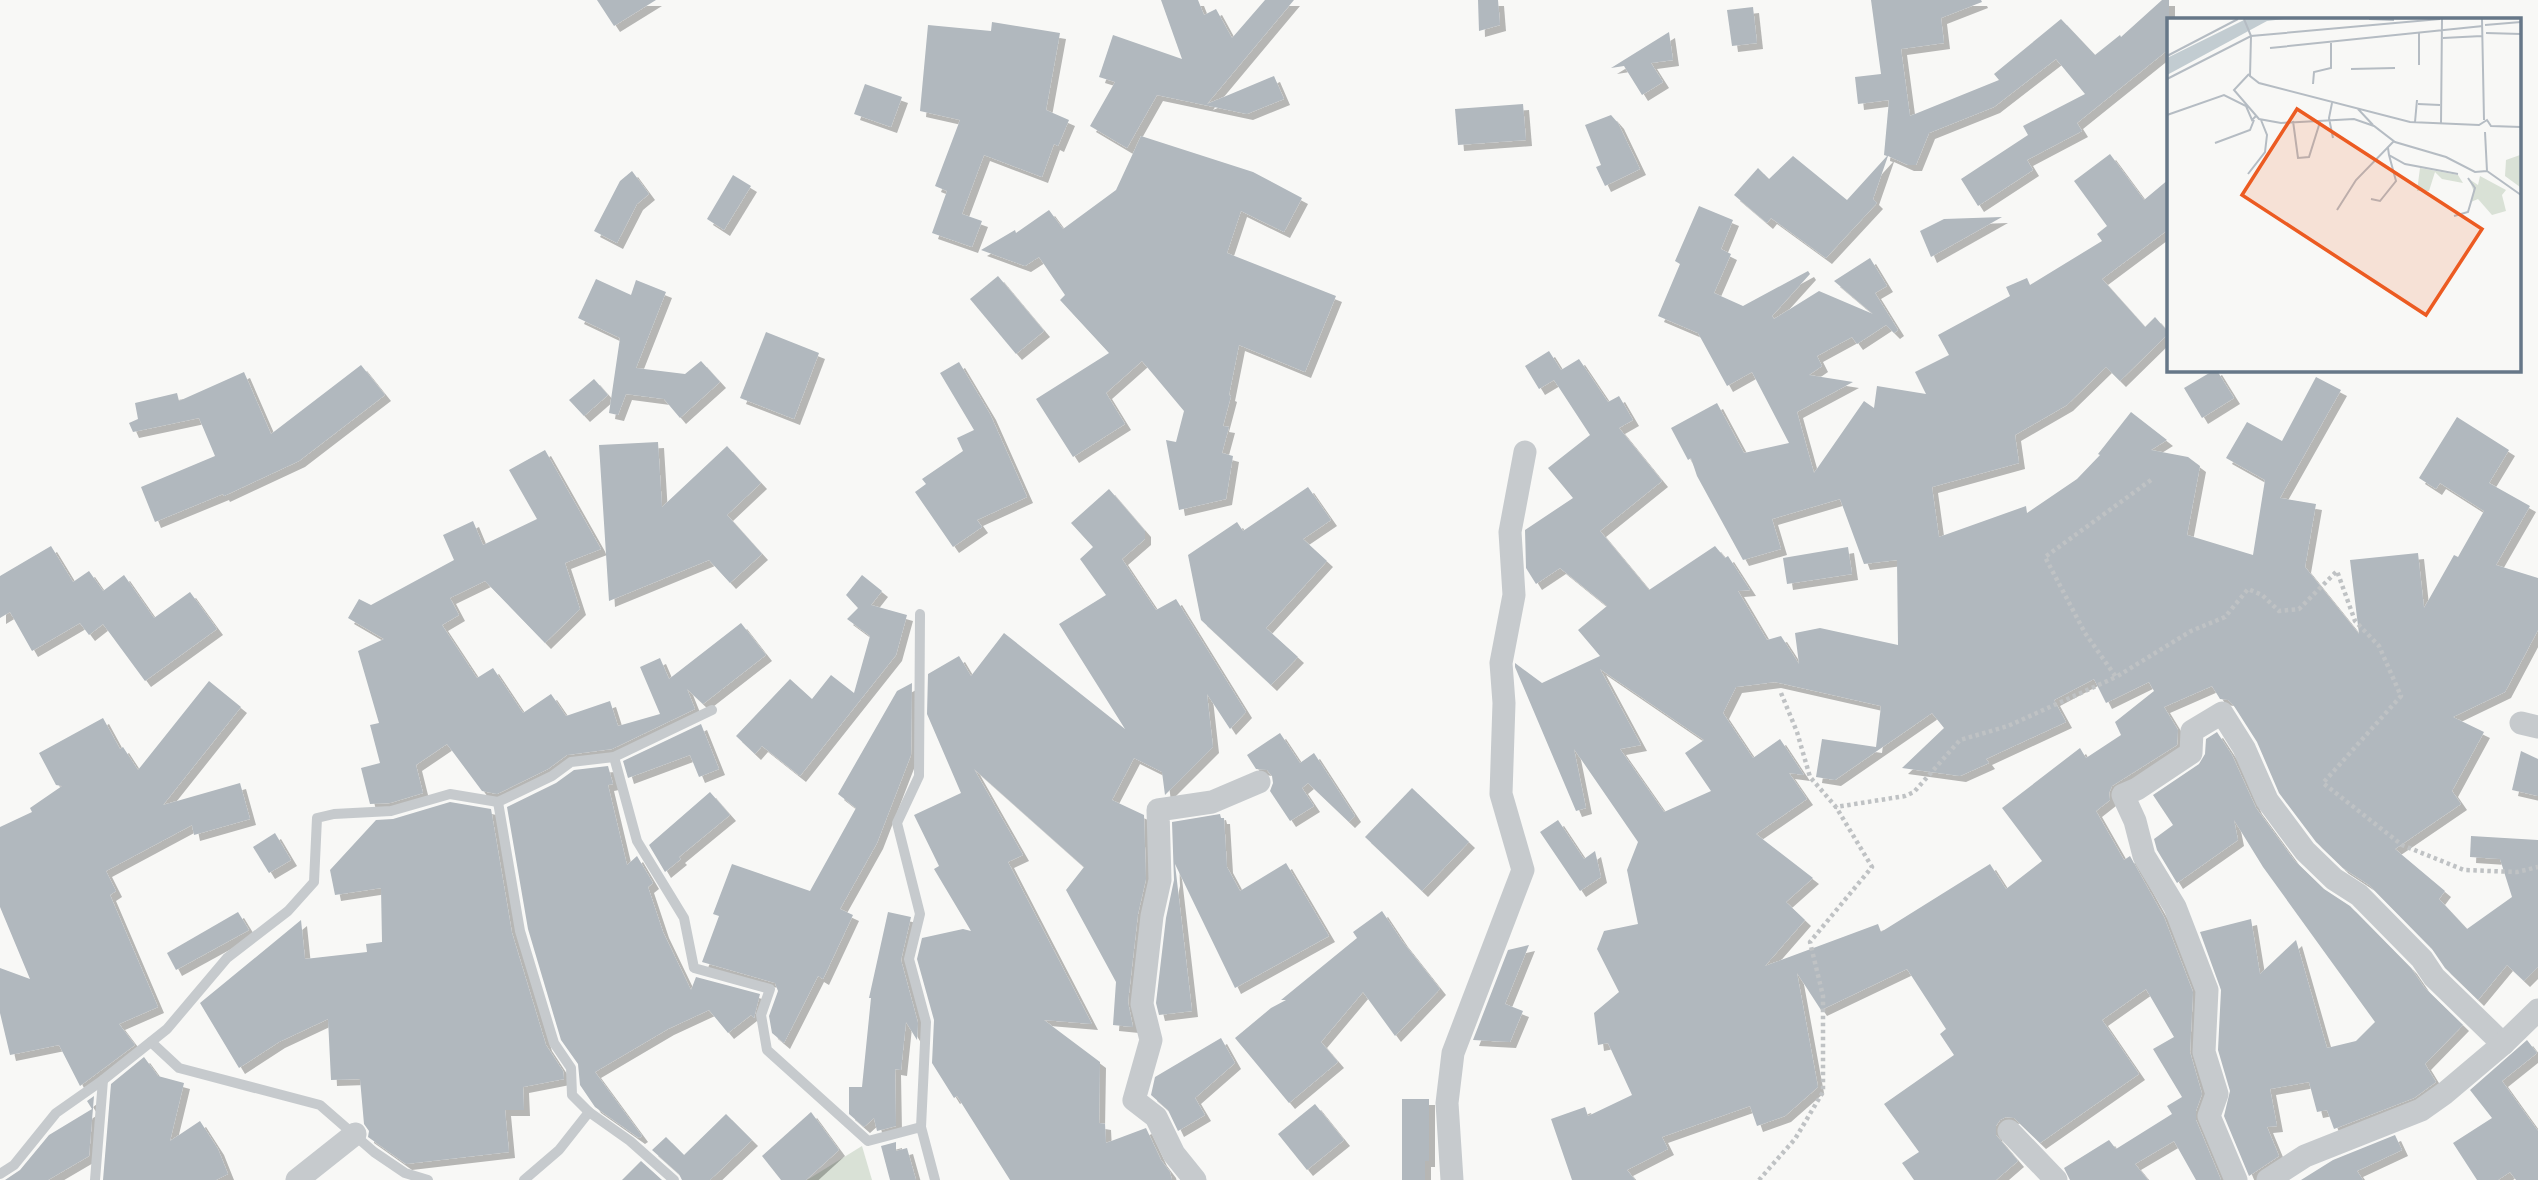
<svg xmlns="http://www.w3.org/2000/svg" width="2538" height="1180" font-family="'Open Sans',sans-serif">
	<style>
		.green { fill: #d9e1d6 }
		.building { fill: #b1b8be; fill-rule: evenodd; filter: url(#shadow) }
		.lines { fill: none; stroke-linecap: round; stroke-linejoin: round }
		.path { stroke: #bfc2c4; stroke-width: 4.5; stroke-dasharray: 3.5 3.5; stroke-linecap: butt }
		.service { stroke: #c6cacd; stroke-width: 10 }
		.minor { stroke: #c6cacd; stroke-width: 23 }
		.inset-road { fill: none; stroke: #b5bcc3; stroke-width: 2 }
		.view { fill: #ec5b22; fill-opacity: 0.15; stroke: #ec5b22; stroke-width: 3.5 }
		.inset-edge { fill: none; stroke: #678; stroke-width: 3.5 }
	</style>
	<defs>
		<filter id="shadow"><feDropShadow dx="6" dy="6" stdDeviation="0" flood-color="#0004"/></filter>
	</defs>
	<rect width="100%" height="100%" fill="#f8f8f6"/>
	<!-- green -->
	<path class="green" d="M862 1146 872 1180H807Z"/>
	<!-- building -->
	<g class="building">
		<path d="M597 0H656L614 26Z"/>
		<path d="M1161 0H1198L1204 15 1216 9 1232 38 1265 0H1294L1207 104 1274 76 1284 99 1247 114 1157 95 1127 148 1090 126 1115 82 1099 77 1113 35 1182 59Z"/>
		<path d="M1478 0H1498L1500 25 1479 31Z"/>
		<path d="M1871 0H1981L1982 2 1941 18 1944 43 1901 49 1910 116 1999 80 1994 74 2061 19 2095 55 2120 35 2121 37 2162 0H2169V49L2077 123 2082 131 2027 160 2033 170 1978 206 1961 179 2028 135 2023 126 2085 94 2056 59 1994 107 1929 133 1916 165H1908L1888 156 1873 199 1877 203 1826 258 1771 218 1767 223 1734 195 1758 168 1769 179 1793 156 1847 200 1887 156 1884 155 1889 100 1858 104 1855 77 1881 74Z"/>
		<path d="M1753 7 1757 43 1732 46 1727 10Z"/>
		<path d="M992 22 1060 33 1046 110 1069 120 1058 146 1054 144 1042 177 984 155 962 214 982 221 972 247 932 233 947 191 935 186 960 120 920 111 928 25 991 31Z"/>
		<path d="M1669 32 1673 60 1651 63 1663 82 1642 95 1624 66 1611 68Z"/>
		<path d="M865 84 902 97 891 127 854 114Z"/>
		<path d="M1523 104 1526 140 1458 145 1455 109Z"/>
		<path d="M1611 115 1618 123 1640 169 1605 186 1596 167 1601 165 1585 125Z"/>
		<path d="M1141 136 1253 172 1302 198 1284 232 1241 211 1227 253 1336 296 1305 372 1239 345 1229 395 1231 396 1223 426 1229 427 1222 453 1233 456 1226 499 1179 510 1166 440 1176 442 1184 411 1142 361 1106 393 1125 424 1073 457 1036 399 1109 353 1060 300 1065 295 1039 257 1025 266 981 250 1015 230 1016 233 1049 210 1063 229 1116 190Z"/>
		<path d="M2110 154 2144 200 2169 179V229L2102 279 2145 327 2155 317 2169 333 2120 381 2106 367 2067 405 2015 435 2019 463 1932 487 1939 537 2026 506 2027 513 2077 479 2100 455 2098 454 2131 412 2167 440 2151 450 2188 457 2200 466 2187 535 2253 555 2265 480 2226 458 2247 422 2282 441 2316 377 2341 390 2280 498 2316 504 2305 567 2359 634 2350 560 2418 553 2424 608 2454 555 2458 557 2484 511 2440 483 2436 489 2419 478 2457 417 2509 450 2489 483 2530 506 2496 565 2538 578V630L2505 692 2453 717 2484 732 2452 791 2461 804 2395 849 2445 891 2439 899 2467 929 2512 897 2500 859 2470 857 2471 836 2538 840V967L2524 981 2507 965 2478 1000 2445 968 2432 949 2369 885 2343 868 2316 842 2279 793 2257 742 2234 706 2228 700 2220 699 2212 686 2164 707 2178 730 2177 745 2112 786 2109 793 2110 800 2096 811 2124 860 2130 856 2164 917 2193 992 2190 1052 2202 1094 2196 1111V1120L2221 1180H2196L2174 1141 2135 1164 2148 1180H2070L2064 1168 2109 1140 2116 1149 2172 1114 2167 1106 2182 1097 2153 1049 2174 1037 2146 989 2102 1020 2139 1074 2040 1143 2014 1118 2006 1117 2000 1120 1996 1126V1135L2018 1161 1996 1180H1914L1902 1163 1919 1152 1884 1104 1954 1055 1940 1034 1946 1029 1907 969 1821 1010 1797 973 1818 1087 1785 1116 1757 1126 1750 1106 1662 1137 1668 1149 1627 1170 1635 1180H1572L1551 1119 1585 1107 1588 1116 1632 1095 1608 1043 1598 1045 1594 1013 1619 992 1597 949 1604 931 1638 924 1627 870 1638 842 1574 749 1586 808 1576 811 1515 667V663L1542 683 1600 656 1578 630 1607 606 1560 568 1536 584 1526 568 1525 530 1573 498 1548 468 1590 435 1554 380 1539 389 1525 366 1549 351 1561 370 1579 359 1608 402 1619 396 1633 420 1619 428 1662 481 1600 531 1649 590 1715 546 1725 558 1728 556 1750 590 1738 591 1767 640 1781 636 1799 664 1795 633 1820 628 1898 645 1897 560 1864 564 1840 499 1772 519 1781 549 1743 560 1697 476 1691 458 1688 460 1671 428 1717 403 1744 453 1789 443 1752 372 1727 386 1698 333 1658 316 1680 264 1675 261 1699 206 1733 220 1721 249 1731 254 1714 293 1743 306 1808 271 1810 274 1772 316 1774 319 1819 291 1873 314 1834 281 1870 258 1887 286 1875 293 1898 330 1894 333 1886 325 1857 344 1852 337 1817 356 1822 366 1809 375 1853 382 1797 412 1814 473 1864 401 1874 408 1877 386 1926 394 1915 372 1949 355 1938 335 2010 296 2006 287 2027 278 2030 285 2102 241 2097 234 2107 226 2074 181ZM1600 669 1704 740 1685 753 1711 791 1664 812 1620 749 1641 745ZM2094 679 2106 703 2149 682 2154 691 2115 722 2121 735 2086 758 2080 748 2002 808 2042 861 2006 889 1990 864 1881 932 1878 924 1765 966 1805 920 1786 902 1813 878 1756 834 1807 799 1789 773 1804 775 1780 739 1753 758 1723 713 1736 687 1775 682 1881 706 1876 747 1822 739 1816 777 1835 780 1932 713 1944 728 1902 768 1960 776 1989 763 1986 759 2066 722 2054 700Z"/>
		<path d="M632 171 649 194 637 204 617 243 594 231 620 181Z"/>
		<path d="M733 175 751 186 724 230 707 219Z"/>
		<path d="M2002 217 1931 257 1920 231 1944 219Z"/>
		<path d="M998 276 1044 331 1016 354 970 299Z"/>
		<path d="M596 279 631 295 636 280 666 292 636 368 685 374 701 361 720 382 680 418 664 399 626 394 618 415 609 413 620 338 578 318Z"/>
		<path d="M766 332 819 353 794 419 740 398Z"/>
		<path d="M959 362 990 414 1027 497 977 520 982 527 953 547 915 492 926 484 922 479 963 451 957 438 974 430 940 373Z"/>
		<path d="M361 365 385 395 299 461 224 496 223 494 155 522 141 487 215 456 199 418 133 432 129 423 138 419 135 403 177 393 179 401 244 372 271 434Z"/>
		<path d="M2216 369 2234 398 2202 418 2184 388Z"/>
		<path d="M594 379 608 395 584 416 569 400Z"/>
		<path d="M658 442 662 507 727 446 761 483 727 515 762 554 730 583 709 560 609 601 599 445Z"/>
		<path d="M545 450 601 549 565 563 580 609 545 643 485 581 450 598 459 615 442 625 477 678 493 668 523 713 551 694 566 716 610 701 618 726 660 714 640 667 660 658 669 679 741 623 766 655 703 704 687 689 695 709 612 749 567 755 548 769 497 794 482 791 447 744 416 765 423 793 390 803 370 804 361 768 380 763 370 725 379 723 358 651 384 639 348 618 359 599 371 605 454 560 443 535 473 521 483 545 537 519 509 470Z"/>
		<path d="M1308 487 1331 520 1303 539 1327 561 1266 628 1298 657 1271 685 1201 620 1188 555 1237 522 1243 531Z"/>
		<path d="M1109 489 1145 531V539L1122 559 1156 610 1176 599 1246 712 1230 729 1207 694 1213 747 1165 795 1162 772 1134 758 1112 800 1144 815 1146 879 1138 914 1128 1002 1133 1027 1113 1025 1116 982 1066 890 1084 867 974 769 1023 855 1008 862 1092 1024 1044 1020 1100 1062 1099 1123 1105 1124 1106 1143 1146 1128 1161 1160 1170 1172 1172 1180H1010L957 1096 954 1098 932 1063 934 1020 917 959 922 938 963 929 971 931 934 869 939 866 914 815 961 793 927 714 928 674 959 656 971 676 1004 633 1125 729 1059 624 1106 595 1080 559 1093 547 1071 523Z"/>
		<path d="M51 546 73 582 89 571 103 591 124 575 154 618 190 592 217 629 145 681 103 624 89 635 80 623 32 651 10 612 0 618V576Z"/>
		<path d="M1848 547 1852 574 1787 584 1783 558Z"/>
		<path d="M862 575 882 591 871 605 907 615 896 655 800 776 762 746 755 754 736 736 790 679 812 699 831 675 854 693 870 636 847 619 858 608 846 595Z"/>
		<path d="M209 681 241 707 163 805 240 783 250 819 194 835 192 825 106 871 116 891 110 895 158 1007 119 1024 135 1045 80 1086 59 1045 10 1055 0 1013V968L30 979 0 907V827L32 812 30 808 62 786 56 785 39 753 103 718 120 749 123 747 138 770Z"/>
		<path d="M912 683 911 755 877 843 840 909 853 915 823 979 818 976 784 1043 772 1033 769 1016 778 991 775 983 702 962 719 916 713 914 732 864 810 891 856 808 838 794 897 691Z"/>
		<path d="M701 724 719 769 699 777 690 755 628 778 623 761Z"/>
		<path d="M2217 732 2232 755 2256 808 2294 860 2324 889 2350 906 2411 968 2424 987 2463 1025 2425 1064 2436 1082 2414 1098 2334 1129 2327 1110 2317 1112 2309 1082 2270 1089 2277 1126 2267 1127 2279 1156 2249 1176 2224 1116 2230 1091 2218 1050 2221 990 2200 932 2251 919 2260 974 2296 940 2327 1048 2356 1041 2375 1022 2263 867 2234 820 2238 840 2177 883 2157 850 2154 839 2173 825 2153 795 2199 764 2205 754 2206 739Z"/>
		<path d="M1280 733 1300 763 1314 753 1355 816 1349 822 1308 783 1302 788 1314 806 1290 821 1270 791 1273 783 1272 776 1267 770 1256 769 1247 755Z"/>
		<path d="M2521 751 2538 759V796L2512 790Z"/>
		<path d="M608 766 613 784 608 785 627 865 637 856 653 883 648 887 663 932 691 990 696 977 760 994 754 1018 751 1015 728 1033 709 1010 668 1029 595 1072 642 1136 639 1138 595 1107 580 1085 578 1064 561 1040 528 929 507 807 556 783 574 770Z"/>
		<path d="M1412 788 1469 842 1422 891 1365 837Z"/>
		<path d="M710 792 730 815 679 857 681 859 665 872 649 845Z"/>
		<path d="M450 802 491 809 512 933 546 1045 563 1071 564 1079 523 1087 524 1110H505L509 1152 406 1164 368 1137 369 1131 364 1124 360 1079 331 1080 328 1019 279 1042 239 1068 200 1003 301 920 305 959 367 952 366 944 382 942 381 888 335 895 330 870 376 820 393 819Z"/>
		<path d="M1220 814 1221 818H1224L1227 867 1240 891 1286 863 1329 936 1235 988 1175 864 1192 1011 1159 1015 1156 1003 1166 918 1174 880 1172 822Z"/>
		<path d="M1558 820 1584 859 1595 851 1601 877 1580 891 1540 832Z"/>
		<path d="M275 833 291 860 269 873 253 847Z"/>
		<path d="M1382 911 1402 941 1440 989 1395 1036 1363 992 1321 1042 1338 1062 1289 1103 1235 1038 1271 1008 1286 1000H1281L1357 938 1353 932Z"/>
		<path d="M238 912 249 930 176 970 167 953Z"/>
		<path d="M888 912 911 917 901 960 918 1023 917 1040 906 1022 901 1070 895 1069 896 1126 877 1131 874 1118 864 1127 849 1114V1087H862L871 998H869Z"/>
		<path d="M1529 945 1505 1004 1523 1011 1510 1042 1473 1040 1508 950Z"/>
		<path d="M1221 1038 1235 1063 1195 1098 1205 1115 1178 1131 1168 1110 1151 1095 1155 1077Z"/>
		<path d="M2527 1040 2537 1053 2502 1081 2538 1131V1180H2516L2510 1172 2498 1180H2477L2453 1143 2492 1118 2470 1090Z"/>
		<path d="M144 1057 158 1076 184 1083 170 1141 200 1121 218 1149 228 1174 216 1180H103L111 1084Z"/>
		<path d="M94 1096 89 1156 48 1180H5L20 1170 49 1135 92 1109 87 1101Z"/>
		<path d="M1402 1099H1429V1161H1425V1180H1402Z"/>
		<path d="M1315 1104 1344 1140 1307 1170 1278 1134Z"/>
		<path d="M811 1112 839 1150 806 1180H781L762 1156Z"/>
		<path d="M726 1114 752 1140 710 1180H682L679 1174 652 1150 666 1137 684 1155Z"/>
		<path d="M2395 1135 2402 1150 2357 1171 2363 1180H2301L2333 1160Z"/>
		<path d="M896 1142V1151L907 1148 916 1180H890L881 1146Z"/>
		<path d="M641 1161 662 1180H622Z"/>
	</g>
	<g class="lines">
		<!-- path -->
		<g class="path">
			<path d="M2151 480 2045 557 2085 633 2116 677 2191 631 2225 617 2248 589 2262 595 2279 611 2299 609 2337 571 2355 621 2379 646 2401 696 2323 783 2402 845 2464 870 2517 872 2538 867"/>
			<path d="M1781 693 1797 732 1810 777 1836 807 1905 796 1914 792 1960 740 2008 726 2116 677"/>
			<path d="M1759 1180 1795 1139 1823 1092V996L1810 942 1872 867 1836 807"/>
		</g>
		<!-- service -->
		<g class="service">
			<path d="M920 614 919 776 897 823 920 914 909 959 926 1022 921 1127"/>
			<path d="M614 757 637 841 684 918 694 968 770 989 761 1015 767 1050 868 1141 921 1127 935 1180"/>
			<path d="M151 1042 179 1068 320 1105 374 1152 405 1173 428 1180"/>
			<path d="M0 1174 14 1165 56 1113 103 1080 167 1029 227 958 288 911 314 882 317 818 334 814 391 811 450 794 498 802"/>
			<path d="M95 1180 103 1080"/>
			<path d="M524 1180 559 1150 589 1112"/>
			<path d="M674 1180 630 1141 589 1112 572 1095 571 1068 554 1043 520 931 498 802 552 776 571 762 614 757 712 710"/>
		</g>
		<!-- minor -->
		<g class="minor">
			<path d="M2521 723 2538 727"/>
			<path d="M2009 1131 2056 1180"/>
			<path d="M297 1180 355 1134"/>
			<path d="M1195 1180 1174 1154 1156 1117 1134 1100 1151 1040 1142 1004 1152 916 1160 880 1158 810 1212 802 1259 782"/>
			<path d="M1452 1180 1447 1103 1453 1053 1523 870 1501 794 1504 703 1501 663 1514 595 1510 532 1525 452"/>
			<path d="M2236 1180 2209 1116 2217 1094 2204 1052 2207 990 2175 907 2144 856 2135 821 2123 795 2137 789 2191 753 2192 731 2222 713 2244 748 2267 800 2305 851 2334 879 2359 895 2422 959 2434 977 2503 1044"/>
			<path d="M2268 1180 2305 1156 2421 1110 2445 1093 2503 1044 2538 1010"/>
		</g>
	</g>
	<!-- overview -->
	<g transform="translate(2167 18)">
		<rect width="354" height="354" fill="#f8f8f6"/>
		<path d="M353 137H354L353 169 338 158 339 142ZM253 150 291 157 296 165 275 161 268 154 262 173H250ZM313 158 339 172 335 177 339 193 325 197 311 181 304 184 307 174 302 161 311 167Z" fill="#d9e1d6"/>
		<path d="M79 1H117L100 3 0 57V40Z" fill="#c2ccd1"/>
		<path class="inset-road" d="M77 1 84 18 83 58 92 65 243 104 312 107 320 102 324 108 354 109M202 1 227 2M315 1 317 102M318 7 354 4M252 15V47M319 15 354 16M276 20 315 18M103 30 316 8M0 38 71 1M184 51 228 50M82 56 67 72 92 101 114 105 187 101 207 108 228 124 279 139 308 154 320 153M0 61 84 18 273 1M146 66 147 54 164 50V25M165 85 162 100 166 120M251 86 273 87M191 91 206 107M0 97 57 77 79 88 85 102 90 97M126 103 131 140 142 139 153 104M248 104 250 82M274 106 275 1M318 114 320 153 354 177M48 125 83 112 87 102M221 130 222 137 238 146 291 156M81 156 98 134 100 117 94 102M204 181 213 183 229 163 222 137M170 192 189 162 227 123M287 198 301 194 308 170 301 160"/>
		<path class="view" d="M130 91 315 211 259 297 75 177Z"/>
		<rect width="354" height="354" class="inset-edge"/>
	</g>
</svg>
